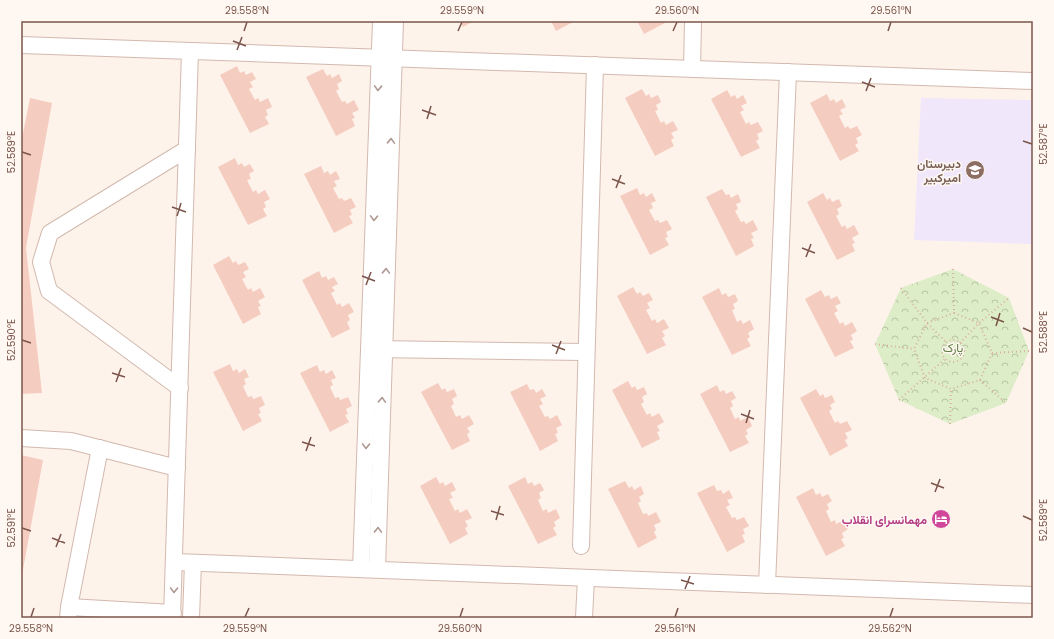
<svg xmlns="http://www.w3.org/2000/svg" width="1054" height="639" font-family="Poppins,Vazirmatn,sans-serif">
	<style>
		.education { fill: #f0e7fb }
		.park { fill: url(#park-crowns) }
		.building { fill: #f5cdc0 }
		.lines { fill: none; stroke-linecap: round; stroke-linejoin: round }
		.minor-casing { stroke: #d2b9ae; stroke-width: 18 }
		.path { stroke: #dbb0a2; stroke-width: 2; stroke-dasharray: 1 3; stroke-linecap: butt }
		.minor { stroke: #fff; stroke-width: 16 }
		.oneway { stroke: #b09993 }
		.ticks { fill: none; stroke: #7b554b; stroke-width: 1.5 }
		.labels { text-anchor: middle; dominant-baseline: central; stroke-width: 3; stroke-linejoin: round; paint-order: stroke }
		.education-label { font-size: 12px; font-weight: bold; fill: #785e54; stroke: #fff8f2; text-anchor: end }
		.park-label { font-size: 12px; fill: #5a7b3f; stroke: #fff8f2 }
		.hotel-label { font-size: 12px; font-weight: bold; fill: #b23c85; stroke: #fff8f2; text-anchor: end }
		.neatline { fill: none; stroke: #7b554b; stroke-width: 1.5 }
		.ticks-label { font-size: 10px; text-anchor: middle; fill: #7b554b }
	</style>
	<defs>
		<pattern id="park-crowns" width="20" height="18" patternUnits="userSpaceOnUse"><rect width="20" height="18" fill="#dcedc7"/><path d="M2 6a3 3 0 1 1 6 0M12 15a3 3 0 1 1 6 0" fill="none" stroke="#b7c3a4"/></pattern>
	</defs>
	<rect width="100%" height="100%" fill="#fef3eb"/>
	<!-- education -->
	<path class="education" d="M921 98 1033 100V244L914 240Z"/>
	<!-- park -->
	<path class="park" d="M953 269 1009 298 1029 351 1006 403 950 424 899 400 875 344 901 288Z"/>
	<!-- building -->
	<g class="building">
		<path d="M460 21H474L463 27Z"/>
		<path d="M551 21H575L556 31Z"/>
		<path d="M637 21H664L665 23 644 34Z"/>
		<path d="M237 66 240 73 244 71 246 75 252 72 256 79 250 82 253 87 249 89 255 100 258 98 260 102 268 98 272 107 266 110 268 115 265 117 269 124 250 133 220 75Z"/>
		<path d="M323 69 327 76 330 74 332 78 339 74 342 81 337 84 339 89 336 91 342 102 345 101 347 104 354 100 359 110 352 113 355 118 352 119 355 126 336 136 306 77Z"/>
		<path d="M642 89 646 96 649 94 651 98 658 95 661 102 656 105 658 110 655 111 661 123 664 121 666 125 673 121 678 130 671 133 674 138 671 140 674 146 655 156 625 98Z"/>
		<path d="M727 90 731 97 735 95 737 99 743 95 747 103 741 106 744 110 740 112 746 124 749 122 751 125 758 122 763 131 757 134 759 139 756 141 760 148 741 157 711 99Z"/>
		<path d="M827 94 830 101 834 99 836 103 842 99 846 107 840 110 843 114 839 116 845 128 848 126 850 129 857 126 862 135 856 138 858 143 855 145 859 151 840 161 810 103Z"/>
		<path d="M30 98 52 103 26 248 42 393 21 394V143Z"/>
		<path d="M235 158 238 165 242 163 244 167 250 164 254 171 249 174 251 179 247 180 253 192 256 190 258 194 265 190 270 199 264 202 266 207 263 209 267 216 248 225 218 167Z"/>
		<path d="M321 166 324 173 328 171 330 175 336 171 340 179 334 181 337 186 333 188 339 199 342 198 344 201 351 198 356 207 350 210 352 215 349 216 353 223 334 233 304 174Z"/>
		<path d="M637 188 640 195 644 193 646 197 652 193 656 201 651 203 653 208 649 210 655 221 658 220 660 223 667 220 672 229 666 232 668 237 665 238 669 245 650 255 620 196Z"/>
		<path d="M722 189 726 195 729 194 731 198 738 194 741 202 736 204 738 209 735 211 741 222 744 221 746 224 753 220 758 230 751 233 754 238 751 239 754 246 736 256 706 197Z"/>
		<path d="M823 193 827 200 830 198 832 202 839 199 842 206 837 209 839 214 836 216 842 227 845 225 847 229 854 225 859 234 852 238 855 243 852 244 855 251 837 260 807 202Z"/>
		<path d="M229 256 233 263 236 261 238 265 245 262 249 269 243 272 246 277 242 279 248 290 251 288 253 292 260 288 265 297 258 301 261 306 258 307 261 314 243 324 213 265Z"/>
		<path d="M319 271 322 278 326 276 328 280 334 277 338 284 332 287 335 291 331 293 337 305 340 303 342 307 349 303 354 312 348 315 350 320 347 322 350 329 332 338 302 280Z"/>
		<path d="M633 287 637 294 640 292 643 296 649 293 653 300 647 303 650 308 646 310 652 321 655 319 657 323 664 319 669 328 662 331 665 336 662 338 666 345 647 354 617 296Z"/>
		<path d="M719 288 722 295 726 293 728 297 735 294 738 301 733 304 735 309 732 310 737 322 741 320 743 324 750 320 754 329 748 333 750 337 747 339 751 346 732 355 702 297Z"/>
		<path d="M821 290 825 297 829 295 831 299 837 296 841 303 835 306 838 311 834 313 840 324 843 322 845 326 852 322 857 331 851 335 853 340 850 341 854 348 835 357 805 299Z"/>
		<path d="M230 364 233 371 237 369 239 373 245 369 249 377 244 379 246 384 243 386 248 397 252 396 253 399 261 396 265 405 259 408 261 413 258 414 262 421 243 431 213 372Z"/>
		<path d="M317 365 320 372 324 370 326 374 332 370 336 378 331 380 333 385 330 387 335 398 339 397 340 400 348 397 352 406 346 409 348 414 345 415 349 422 330 432 300 373Z"/>
		<path d="M628 381 632 388 635 386 637 390 644 387 647 394 642 397 644 402 641 404 647 415 650 413 652 417 659 413 664 422 657 426 660 431 657 432 660 439 642 448 612 390Z"/>
		<path d="M438 383 442 390 445 388 447 392 454 389 457 396 452 399 454 404 451 406 456 417 460 415 462 419 469 415 474 424 467 428 470 432 467 434 470 441 452 450 421 392Z"/>
		<path d="M527 384 530 390 534 389 536 393 542 389 546 396 540 399 543 404 539 406 545 417 548 416 550 419 557 415 562 425 556 428 558 433 555 434 558 441 540 451 510 392Z"/>
		<path d="M717 385 720 392 724 390 726 394 732 391 736 398 731 401 733 406 730 408 735 419 739 417 740 421 748 417 752 426 746 430 748 434 745 436 749 443 730 452 700 394Z"/>
		<path d="M816 389 820 396 823 394 825 398 832 395 835 402 830 405 832 409 829 411 835 423 838 421 840 424 847 421 852 430 845 433 848 438 845 440 848 446 830 456 800 398Z"/>
		<path d="M21 455 43 460 22 575H21Z"/>
		<path d="M436 477 440 484 443 482 445 486 452 482 456 490 450 493 453 498 449 499 455 511 458 509 460 513 467 509 472 518 465 521 468 526 465 528 468 534 450 544 420 486Z"/>
		<path d="M525 477 528 484 532 482 534 486 540 483 544 490 539 493 541 498 538 500 543 511 547 509 548 513 556 509 560 518 554 522 556 526 553 528 557 535 538 544 508 486Z"/>
		<path d="M625 481 629 488 632 486 634 490 641 486 644 494 639 497 641 501 638 503 643 514 647 513 648 516 656 512 661 522 654 525 656 530 654 532 657 538 638 548 608 489Z"/>
		<path d="M714 485 717 491 721 490 723 494 729 490 733 498 727 500 730 505 726 507 732 518 735 517 737 520 744 517 749 526 743 529 745 534 742 535 745 542 727 552 697 493Z"/>
		<path d="M813 488 816 495 820 493 822 497 828 494 832 501 827 504 829 509 826 511 831 522 835 520 836 524 844 520 848 529 842 533 844 538 841 539 845 546 826 556 796 497Z"/>
	</g>
	<g class="lines">
		<!-- minor casing -->
		<g class="minor-casing">
			<g id="minor">
				<path d="M21 45 1033 81"/>
				<path d="M692 69 693 21"/>
				<path d="M374 349 586 352"/>
				<path d="M180 388 49 291 41 262 50 233 187 149"/>
				<path d="M21 438 71 441 177 468"/>
				<path d="M581 546 595 65"/>
				<path d="M175 562 1033 595"/>
				<path d="M361 569 381 21"/>
				<path d="M377 569 395 21"/>
				<path d="M767 585 788 72"/>
				<path d="M69 607 173 613"/>
				<path d="M68 618 69 607 100 448"/>
				<path d="M172 618 190 51"/>
				<path d="M191 618 193 563"/>
				<path d="M584 618 586 578"/>
			</g>
		</g>
		<!-- path -->
		<g class="path">
			<path d="M953 269 954 313"/>
			<path d="M901 288 927 323 946 342"/>
			<path d="M954 313 979 323 992 353 980 380 951 389 925 378 914 349 927 323Z"/>
			<circle cx="953" cy="351" r="11"/>
			<path d="M960 343 979 323 1009 298"/>
			<path d="M875 344 914 349"/>
			<path d="M992 353 1029 351"/>
			<path d="M980 380 1006 403"/>
			<path d="M899 400 945 359"/>
			<path d="M950 424 951 389"/>
		</g>
		<!-- minor -->
		<use href="#minor" class="minor"/>
	</g>
	<!-- one-way arrows -->
	<defs><path id="oneway-chevron" d="M-2-3.5L2.5 0L-2 3.5" fill="none" stroke-width="1.6" stroke-linecap="round" stroke-linejoin="round"/></defs>
	<g class="oneway">
		<use href="#oneway-chevron" transform="translate(378 88) rotate(92)"/>
		<use href="#oneway-chevron" transform="translate(391 141) rotate(-88)"/>
		<use href="#oneway-chevron" transform="translate(374 218) rotate(92)"/>
		<use href="#oneway-chevron" transform="translate(386 271) rotate(-88)"/>
		<use href="#oneway-chevron" transform="translate(382 400) rotate(-88)"/>
		<use href="#oneway-chevron" transform="translate(366 446) rotate(92)"/>
		<use href="#oneway-chevron" transform="translate(378 530) rotate(-88)"/>
		<use href="#oneway-chevron" transform="translate(174 590) rotate(92)"/>
	</g>
	<!-- ticks -->
	<path class="ticks" d="M244 31 247 22M458 31 462 22M673 31 677 22M888 31 891 22M233 41 246 46M237 50 242 37M862 82 875 87M866 91 871 78M422 110 436 115M427 119 431 106M1023 141 1032 144M22 152 31 155M612 179 625 184M616 188 621 175M172 207 186 212M177 216 181 203M802 248 815 253M806 257 811 244M362 276 375 281M366 285 371 272M991 317 1004 322M996 326 1000 313M1023 328 1032 332M22 340 31 343M552 345 565 350M556 354 561 341M112 373 125 377M116 382 121 368M741 414 754 419M746 423 750 410M302 442 315 446M306 451 311 437M931 483 944 488M935 492 940 479M491 511 504 515M1023 516 1032 520M496 520 500 506M22 528 31 531M52 538 65 543M56 547 61 534M681 580 694 584M685 589 690 576M31 617 34 608M245 617 249 608M460 617 463 608M675 617 678 608M890 617 893 608"/>
	<!-- icons -->
	<defs>
		<g id="school-disc" transform="scale(1)"><circle r="9.5" fill="#8d6e63" stroke="#fff8f2"/><path d="M0-5L7-2L0 1L-7-2ZM-4 1L0 2.5L4 1V4Q0 6-4 4Z" fill="#fff"/></g>
		<g id="hotel-disc" transform="scale(1)"><circle r="9.5" fill="#d1479c" stroke="#fff8f2"/><path d="M-6-4.5h1.5V1H6V5H4.5V3h-9V5H-6ZM-4 0a1.8 1.8 0 1 1 3.6 0ZM.5 0V-2.5h3Q6-2.5 6 0Z" fill="#fff"/></g>
	</defs>
	<g fill-rule="evenodd">
		<use href="#school-disc" x="975" y="170"/>
		<use href="#hotel-disc" x="941" y="519"/>
	</g>
	<g class="labels">
		<!-- education labels -->
		<g class="education-label">
			<text x="961" y="163">دبیرستان<tspan x="961" dy="14">امیرکبیر</tspan></text>
		</g>
		<!-- park labels -->
		<g class="park-label">
			<text x="953" y="347">پارک</text>
		</g>
		<!-- hotel labels -->
		<g class="hotel-label">
			<text x="927" y="519">مهمانسرای انقلاب</text>
		</g>
	</g>
	<!-- border -->
	<rect width="1054" height="639" fill="none" stroke="#fff8f2" stroke-width="44"/>
	<rect x="22" y="22" width="1010" height="595" class="neatline"/>
	<g class="ticks-label">
		<text x="247" y="14">29.558°N</text>
		<text x="462" y="14">29.559°N</text>
		<text x="677" y="14">29.560°N</text>
		<text x="891" y="14">29.561°N</text>
		<text transform="translate(1043 144) rotate(-90)" y="4">52.587°E</text>
		<text transform="translate(11 152) rotate(-90)" y="4">52.589°E</text>
		<text transform="translate(1043 332) rotate(-90)" y="4">52.588°E</text>
		<text transform="translate(11 340) rotate(-90)" y="4">52.590°E</text>
		<text transform="translate(1043 520) rotate(-90)" y="4">52.589°E</text>
		<text transform="translate(11 528) rotate(-90)" y="4">52.591°E</text>
		<text x="31" y="632">29.558°N</text>
		<text x="245" y="632">29.559°N</text>
		<text x="460" y="632">29.560°N</text>
		<text x="675" y="632">29.561°N</text>
		<text x="890" y="632">29.562°N</text>
	</g>
</svg>
